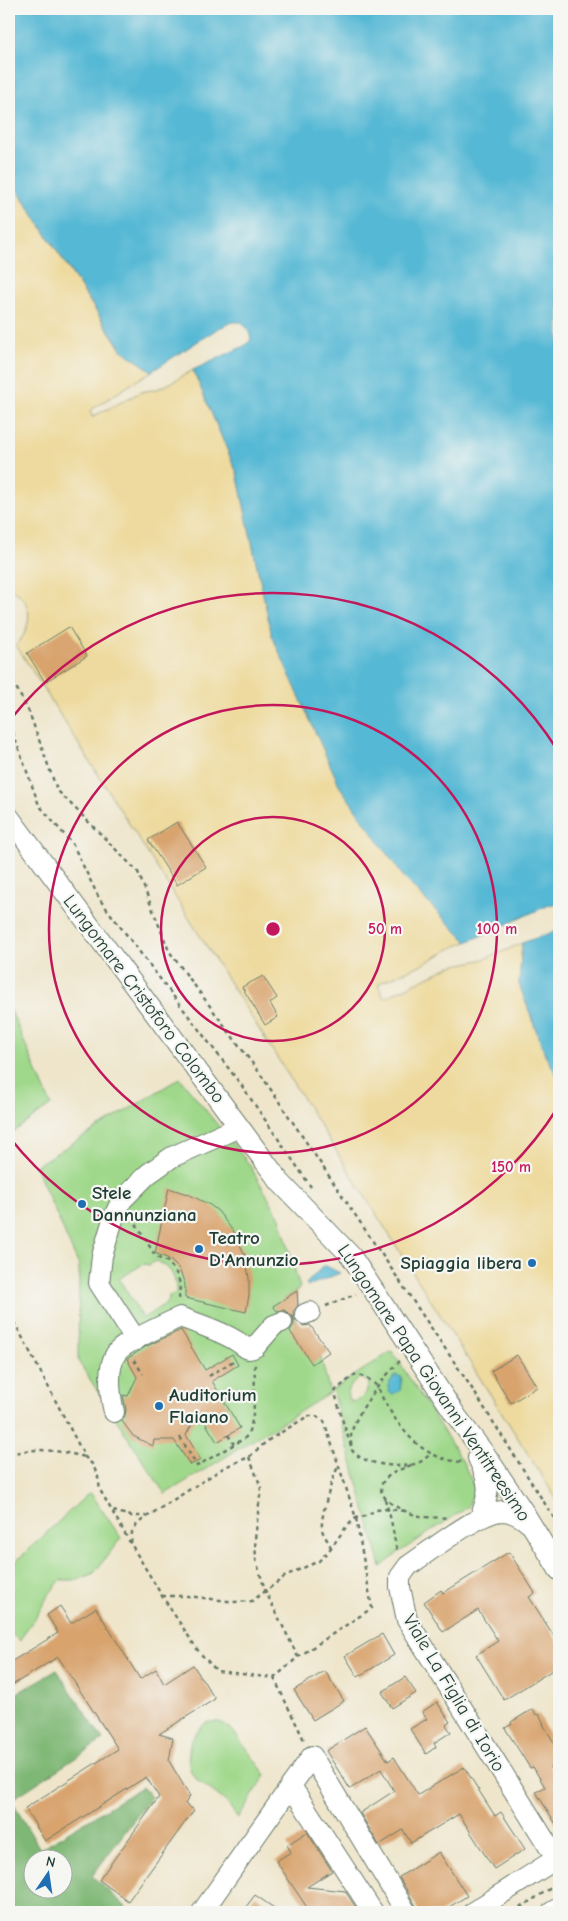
<svg xmlns="http://www.w3.org/2000/svg" width="568" height="1921" font-family="'Comic Neue',sans-serif">
	<style>
		.green { fill: #9fd88a; stroke: #5f8a5f; fill-rule: evenodd }
		.forest { fill: #7fb876; stroke: #4f7a55; fill-rule: evenodd }
		.sand { fill: #eeda9e; stroke: #868c69 }
		.water { fill: #55b8d4; stroke: #3a7a84 }
		.building { fill: #d8a36d }
		.lines { fill: none; stroke-linecap: round; stroke-linejoin: round }
		.minor-casing { stroke: #677868; stroke-width: 22 }
		.path { stroke: #677868; stroke-width: 2.5; stroke-dasharray: 4 4; stroke-linecap: butt }
		.minor { stroke: #fff; stroke-width: 20 }
		.ring { fill: none; stroke: #c2185b; stroke-width: 2.5 }
		.poi-dot { fill: #1f6fb2; stroke: #f6f6f2; stroke-width: 2 }
		.labels { text-anchor: middle; dominant-baseline: central; stroke-width: 4.5; stroke-linejoin: round; paint-order: stroke }
		.street-label { font-size: 19px; fill: #1f3d34; stroke: #f6f6f2 }
		.poi-label { font-size: 19px; font-weight: bold; fill: #1f3d34; stroke: #f6f6f2; text-anchor: start }
		.centre { fill: #c2185b; stroke: #f6f6f2; stroke-width: 2.5 }
		.ring-label { font-size: 15px; text-anchor: middle; font-weight: bold; fill: #c2185b; stroke: #f6f6f2; stroke-width: 4.5; stroke-linejoin: round; paint-order: stroke }
	</style>
	<rect width="100%" height="100%" fill="#f6f6f2"/>
	<filter id="ink" filterUnits="userSpaceOnUse"><feTurbulence type="fractalNoise" baseFrequency=".02" numOctaves="2"/><feDisplacementMap in="SourceGraphic" scale="10" xChannelSelector="R" yChannelSelector="G"/><feConvolveMatrix kernelMatrix="1 2 1 2 8 2 1 2 1" color-interpolation-filters="sRGB"/></filter>
	<filter id="wash" filterUnits="userSpaceOnUse"><feTurbulence type="fractalNoise" baseFrequency=".0096" numOctaves="4" result="noise"/><feDisplacementMap in="SourceGraphic" scale="20" xChannelSelector="R" yChannelSelector="G"/><feGaussianBlur stdDeviation="1.12" result="paint"/><feColorMatrix in="noise" values="0 0 0 0 0 0 0 0 0 0 0 0 0 0 0 0 0 1.4 0 .05"/><feComposite in="paint" operator="in"/></filter>
	<g filter="url(#wash)">
		<rect width="100%" height="100%" fill="#eee5ca"/>
		<!-- green -->
		<g class="green">
			<path d="M9 1006 51 1105 9 1135Z"/>
			<path d="M180 1078 249 1164 280 1218 300 1288 283 1300 321 1358 330 1393 165 1494 78 1361 79 1266 35 1166ZM155 1261C170 1265 177 1278 176 1293L169 1296 168 1302 143 1318 119 1279 143 1264 149 1265Z"/>
			<path d="M392 1351 463 1462 475 1489 468 1507 398 1553 381 1567 332 1390ZM360 1378 369 1382C368 1392 363 1400 352 1402L348 1399C347 1390 352 1382 360 1378Z"/>
			<path d="M90 1492 121 1538 94 1573 78 1580H61C49 1592 44 1603 36 1617 30 1626 24 1631 20 1641L9 1632V1568Z"/>
			<path d="M208 1722H220L233 1731 266 1775 238 1818C232 1810 228 1803 220 1797 200 1781 186 1779 189 1750 190 1738 198 1728 208 1722Z"/>
		</g>
		<!-- forest -->
		<path class="forest" d="M57 1670 103 1740 11 1800 40 1849 142 1787 151 1797 92 1876 125 1906 126 1912H9V1698ZM32 1858H62V1888H32Z"/>
		<!-- sand -->
		<path class="sand" d="M9 177 121 350 152 371 95 407 90 411 92 417 141 392 157 389 169 384 193 370 237 473 272 636 405 879 467 942 454 947 425 963 379 983 380 990 384 998 451 966 481 960 502 952 522 943 519 984 545 1054 559 1079V1503L16 645C33 628 35 598 9 589Z"/>
		<!-- water -->
		<g class="water">
			<path d="M9 9H559V903L549 905 467 942 405 879 340 787 272 636 237 473 193 370 244 346 251 340 249 331 242 322H232L217 329 152 371 122 350 9 177Z"/>
			<path d="M559 930V1079L545 1054 519 984 522 943Z"/>
			<path d="M324 1265 340 1273 308 1286 306 1284Z"/>
			<path d="M395 1375 402 1377 400 1391 392 1394 389 1392 388 1385Z"/>
		</g>
		<g id="blocks">
			<!-- building -->
			<g class="building">
				<path d="M69 627 87 656 45 682 27 653Z"/>
				<path d="M177 822 206 867 177 885 148 840Z"/>
				<path d="M263 976 277 998 270 1003 278 1017 265 1025 242 987Z"/>
				<path d="M169 1188 190 1195 210 1205 218 1211 236 1235 245 1256 249 1278V1295L246 1312 185 1298V1284L179 1269 169 1259 155 1253Z"/>
				<path d="M297 1291 298 1305 293 1312 294 1319 303 1326 310 1325 329 1352 312 1364 290 1331 294 1324 293 1317 284 1310 277 1311 273 1306Z"/>
				<path d="M181 1330 205 1370 232 1354 238 1365 212 1381 240 1428 217 1442 199 1412 186 1435 201 1460 190 1465 174 1440H154L153 1446 133 1436 122 1421 125 1415 126 1410 123 1395 128 1396 137 1377 127 1359 145 1347Z"/>
				<path d="M517 1355 537 1387 511 1403 491 1371Z"/>
				<path d="M509 1552 535 1593 529 1597 559 1644V1666L504 1700 476 1655 498 1641 478 1610 443 1632 424 1602 441 1590 443 1593Z"/>
				<path d="M60 1606 71 1623 96 1608 140 1679 156 1669 164 1684 193 1665 215 1699 159 1734 173 1738 169 1761 190 1796 185 1804 194 1810 128 1901 99 1880 159 1797 146 1777 45 1841 25 1808 118 1749 58 1657 9 1687V1663L58 1633 47 1615Z"/>
				<path d="M382 1634 394 1655 358 1677 345 1656Z"/>
				<path d="M325 1671 344 1701 313 1720 294 1690Z"/>
				<path d="M405 1677 416 1693 392 1708 382 1692Z"/>
				<path d="M437 1702 450 1722 446 1725 451 1732 434 1743 436 1747 426 1754 410 1729 427 1719 422 1712Z"/>
				<path d="M533 1709 536 1715 539 1714 544 1724H543L559 1751V1761L550 1767 559 1782V1829L536 1792 545 1787 533 1767 530 1768 505 1728 512 1724 511 1722Z"/>
				<path d="M365 1726 388 1761 394 1757 418 1795 464 1767 495 1816 501 1812 525 1849 494 1869 459 1814 411 1843 403 1830 379 1845 360 1813 394 1791 381 1769 350 1789 326 1751Z"/>
				<path d="M307 1832 332 1871 307 1887 345 1891 359 1912H310L276 1861 291 1852 287 1845Z"/>
				<path d="M439 1852 467 1896 441 1912H418L416 1906 399 1877Z"/>
				<path d="M255 1895 280 1912H242Z"/>
			</g>
		</g>
	</g>
	<g filter="url(#ink)">
		<use href="#blocks" fill-opacity="0" stroke="#677868" stroke-width="1"/>
		<g class="lines">
			<!-- minor casing -->
			<g class="minor-casing">
				<g id="minor">
					<path d="M9 817 280 1182 351 1256 457 1417 487 1457 523 1511 559 1570"/>
					<path d="M305 1314 310 1312"/>
					<path d="M136 1340 99 1283 102 1256 114 1216 122 1200 148 1174 172 1157 239 1127"/>
					<path d="M114 1412C110 1395 106 1365 118 1351 127 1341 166 1324 180 1317 198 1324 222 1331 238 1342 245 1346 247 1352 255 1347L274 1325 282 1322"/>
					<path d="M478 1458C491 1484 490 1492 480 1518"/>
					<path d="M530 1524C522 1517 513 1511 502 1511 479 1512 429 1552 408 1566L400 1577V1587L407 1620 559 1863"/>
					<path d="M291 1786 373 1912"/>
					<path d="M202 1912 312 1756 406 1912"/>
					<path d="M473 1912 559 1857"/>
					<path d="M552 1912 559 1908"/>
				</g>
			</g>
			<!-- path -->
			<g class="path">
				<path d="M9 674 29 712 57 790 138 872 169 951 261 1075 471 1387 559 1526"/>
				<path d="M9 725 13 733 39 805 73 845 100 900 242 1086 311 1187"/>
				<path d="M132 1217 156 1257 168 1262 178 1276 180 1285 179 1300"/>
				<path d="M326 1306 356 1294"/>
				<path d="M9 1315 18 1329 85 1457 93 1465 98 1477 100 1490 131 1544"/>
				<path d="M134 1360 143 1374"/>
				<path d="M400 1361C386 1374 356 1413 352 1431 350 1437 351 1444 352 1450 361 1465 405 1470 420 1462 424 1460 427 1457 430 1454"/>
				<path d="M209 1376 235 1360"/>
				<path d="M308 1416H316L324 1421 356 1518 372 1608 298 1657 274 1678 217 1671 199 1652 162 1596 131 1544 132 1532 137 1524 148 1516 225 1467 249 1457 267 1441Z"/>
				<path d="M228 1435 234 1444"/>
				<path d="M180 1437 197 1466 245 1438C257 1423 254 1383 255 1364"/>
				<path d="M351 1446 343 1422 335 1393 336 1390 356 1374C360 1376 366 1377 370 1380 377 1384 380 1392 383 1399 402 1432 422 1459 462 1462"/>
				<path d="M9 1455C32 1446 61 1451 85 1457"/>
				<path d="M249 1457 261 1487 255 1539 256 1560 265 1590 298 1657"/>
				<path d="M411 1465C404 1468 396 1471 390 1475 363 1494 404 1513 420 1516 428 1518 438 1517 447 1518"/>
				<path d="M385 1499 391 1520 397 1552"/>
				<path d="M113 1511 131 1516H146"/>
				<path d="M331 1548C329 1542 324 1536 322 1530 320 1517 332 1478 338 1467"/>
				<path d="M162 1596H189L235 1602 252 1601 287 1575 319 1561 331 1548 346 1527 356 1518 365 1516 376 1510 387 1509 405 1511"/>
				<path d="M274 1678 305 1742"/>
				<path d="M513 1912 559 1883"/>
			</g>
			<!-- minor -->
			<use href="#minor" class="minor"/>
		</g>
	</g>
	<!-- distance rings -->
	<g class="ring">
		<circle cx="273" cy="929" r="112"/>
		<circle cx="273" cy="929" r="224"/>
		<path d="M558 1107A336 336 0 0 1 10 1138M10 720A336 336 0 0 1 558 751"/>
	</g>
	<!-- markers -->
	<g class="poi-dot">
		<circle cx="82" cy="1204" r="5"/>
		<circle cx="199" cy="1249" r="5"/>
		<circle cx="532" cy="1263" r="5"/>
		<circle cx="159" cy="1406" r="5"/>
	</g>
	<g class="labels">
		<!-- street labels -->
		<g class="street-label">
			<text transform="translate(144 999) rotate(53)">Lungomare Cristoforo Colombo</text>
			<text transform="translate(434 1383) rotate(56)">Lungomare Papa Giovanni Ventitreesimo</text>
			<text transform="translate(454 1693) rotate(59)">Viale La Figlia di Iorio</text>
		</g>
		<!-- poi labels -->
		<g class="poi-label">
			<text x="92" y="1193">Stele<tspan x="92" dy="22">Dannunziana</tspan></text>
			<text x="209" y="1238">Teatro<tspan x="209" dy="22">D'Annunzio</tspan></text>
			<text x="522" y="1263" text-anchor="end">Spiaggia libera</text>
			<text x="169" y="1395">Auditorium<tspan x="169" dy="22">Flaiano</tspan></text>
		</g>
	</g>
	<circle cx="273" cy="929" r="8" class="centre"/>
	<g class="ring-label">
		<text x="385" y="934">50 m</text>
		<text x="497" y="934">100 m</text>
		<text x="511" y="1172">150 m</text>
	</g>
	<!-- margin -->
	<rect width="568" height="1921" fill="none" stroke="#f6f6f2" stroke-width="30"/>
	<!-- north arrow -->
	<g transform="translate(48 1874) rotate(13)"><circle r="24" fill="#f6f6f2" stroke="#a0aca6"/>
	<path d="M0-4L9 19L0 12L-9 19Z" fill="#1f6fb2"/>
	<text y="-8" font-size="14" font-weight="bold" text-anchor="middle" fill="#1f3d34">N</text>
	</g>
</svg>
